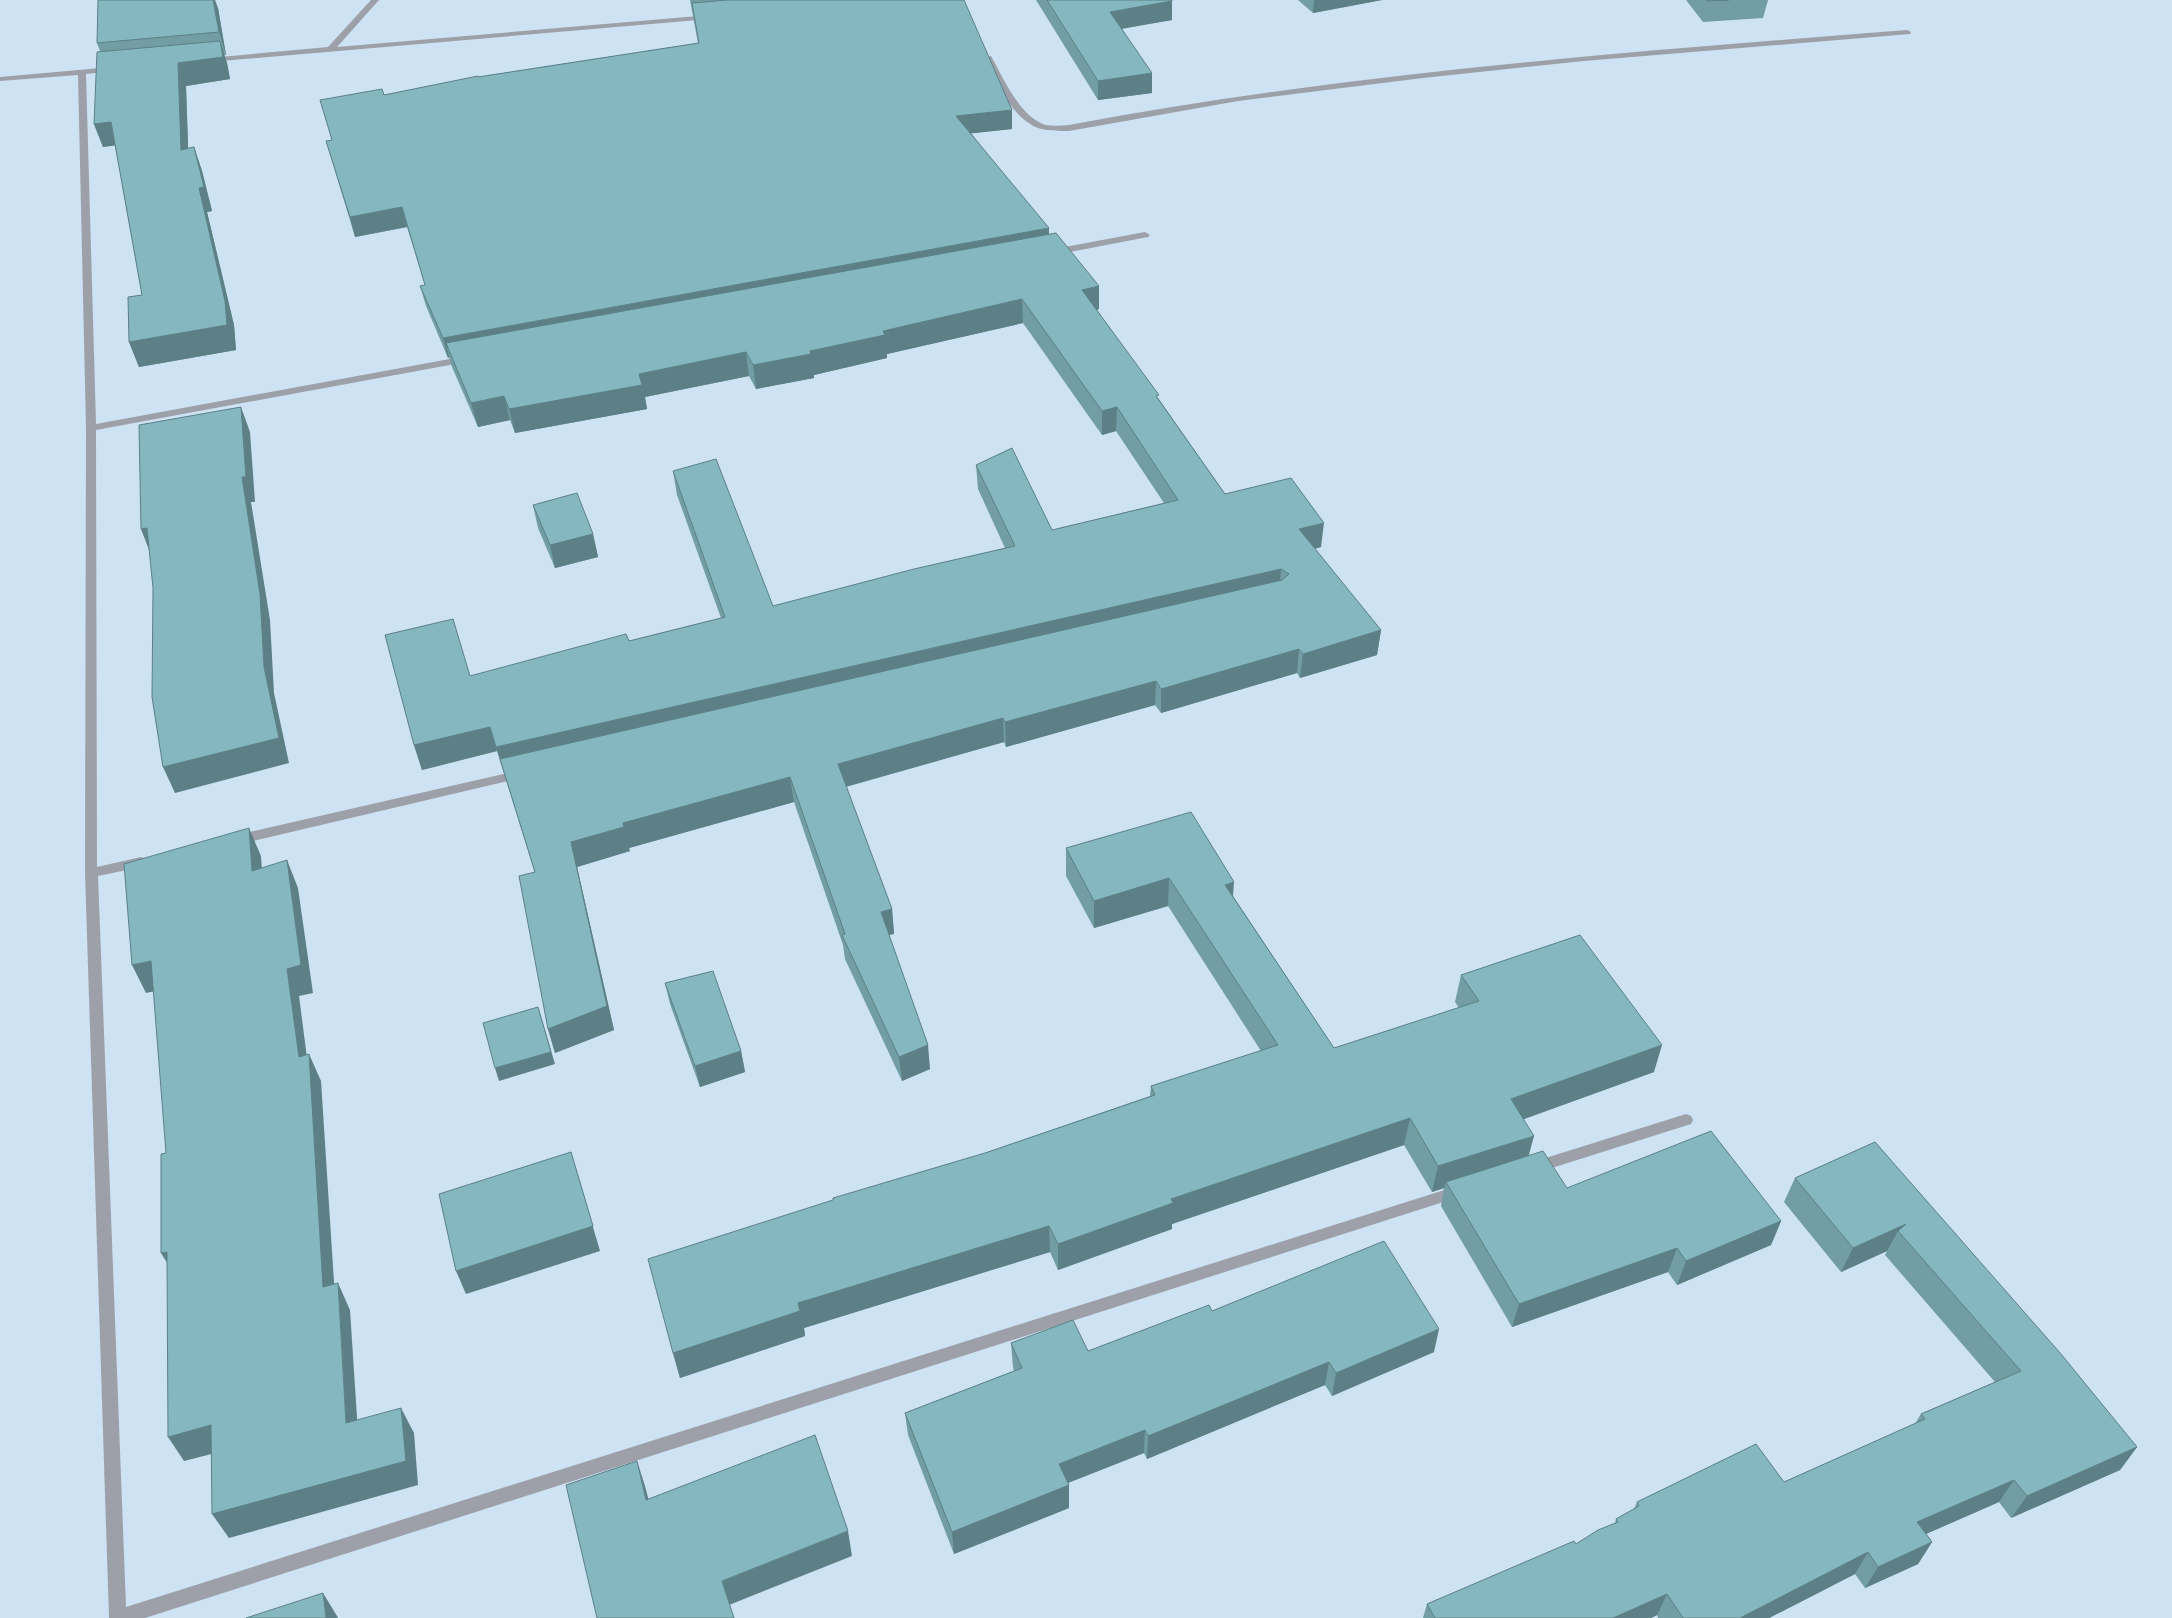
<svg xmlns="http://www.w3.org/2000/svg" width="2172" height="1618" font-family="'Fira Sans Condensed',sans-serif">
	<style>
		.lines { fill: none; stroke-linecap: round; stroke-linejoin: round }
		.minor { fill: #9da0a9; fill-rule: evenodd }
		.wall { fill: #729da4 }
		.shaded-wall { fill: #5c8086 }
		.building { fill: #84b7bf; stroke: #5c8086 }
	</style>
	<rect width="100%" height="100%" fill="#cde2f2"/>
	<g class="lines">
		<!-- minor -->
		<g class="minor">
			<path d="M371 0H379L337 47 710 15 714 17 710 19 209 62 205 60 209 58 328 47Z"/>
			<path d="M1907 30 1911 32 1910 34 1584 61 1423 78 1238 101 1069 131C1059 131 1048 131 1038 128 1012 118 995 81 984 58L991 56C1003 77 1020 118 1046 125 1053 126 1061 126 1069 125 1346 73 1626 52 1907 30Z"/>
			<path d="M112 67 116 69 115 71 86 74 96 424 466 356 471 359 466 362 96 430 97 867 141 857 146 859 147 862 146 865 141 867 98 876 126 1607 1457 1186 1462 1188 1464 1192 1462 1196 145 1618H109L85 873 86 428 78 75 0 81V77Z"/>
			<path d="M1145 232 1150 235 1148 237 1054 255 1049 252 1054 249Z"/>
			<path d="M521 770 527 774 525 777 236 845 232 843 230 840 232 837 236 835Z"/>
			<path d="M1686 1114 1691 1116 1693 1120 1691 1124 1536 1173 1531 1171 1529 1167 1531 1163 1536 1161Z"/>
		</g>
	</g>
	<!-- wall -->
	<g class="wall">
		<path d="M690 0H964L1012 129 971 133 1049 234 1099 309 1097 310 1225 494 1321 547 1315 549 1381 630 1377 655 1300 678 1297 673 1161 713 1155 705 1006 747 1004 742 846 787 892 909 894 934 889 935 930 1069 902 1081 845 959 843 945 794 802 629 848 630 851 577 867 614 1030 555 1053 548 1029 535 873 497 751 422 770 414 745 470 676 629 641 721 618 677 495 673 471 773 606 1005 548 978 489 976 465 1052 530 1164 503 1116 431 1102 435 1023 323 887 354V358L814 375V378L756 389 749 376 645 397 647 409 515 433 510 420 478 427 452 367 449 357 448 358 426 306 420 286 425 285 407 227 355 237 326 141 332 140 320 100 384 95 478 77 698 43Z"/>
		<path d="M1036 0H1172V20L1122 28 1152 93 1098 100Z"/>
		<path d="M1298 0H1382L1313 13Z"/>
		<path d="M1686 0H1768L1763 18 1703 22Z"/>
		<path d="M218 8 226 55H224L227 63 230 79 186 86 188 148 194 147 202 171 212 211 207 212 234 325 236 350 139 367 129 342 142 295 115 145 103 147 94 124 100 51 97 43Z"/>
		<path d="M533 505 593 534 598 557 555 568 538 528Z"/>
		<path d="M1066 848 1233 896 1334 1048 1459 1008 1455 1002 1461 975 1654 1072 1524 1119 1529 1155 1567 1188 1781 1221 1771 1245 1677 1285 1668 1272 1512 1327 1441 1206 1444 1188 1432 1192 1404 1145 1172 1224V1229L1058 1270 1050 1252 804 1328 805 1336 680 1378 673 1353 985 1153 1150 1096 1151 1086 1261 1051 1168 906 1094 928 1066 876Z"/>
		<path d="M665 983 741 1051 745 1072 700 1087 670 1004Z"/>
		<path d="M1875 1142 2137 1447 2120 1470 2011 1518 1999 1502 1926 1534 1932 1542 1918 1564 1865 1588 1855 1574 1769 1618H1658L1657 1615 1651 1618H1423L1427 1604 1576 1544 1615 1523 1616 1519 1634 1509 1637 1502 1784 1482 1915 1424 1921 1414 1995 1382 1885 1255 1887 1251 1841 1272 1784 1202 1795 1178Z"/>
		<path d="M1212 1311 1434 1352 1332 1396 1325 1385 1147 1459 1144 1453 1068 1483 1069 1485V1508L954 1554 908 1435 905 1413 1014 1371 1013 1367 1011 1343 1088 1351Z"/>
	</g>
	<!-- shaded-wall -->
	<g class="shaded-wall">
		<path d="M213 0H215L218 8 226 55 219 32Z"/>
		<path d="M1314 0H1382L1313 13Z"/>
		<path d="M1172 1V20L1110 31V12Z"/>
		<path d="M220 41 227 63 230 79 186 86 189 173 181 150 178 63Z"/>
		<path d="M1152 73V93L1098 100V81Z"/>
		<path d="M1012 110V129L957 135 956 116Z"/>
		<path d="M111 122 119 145 103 147 94 124Z"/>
		<path d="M194 147 202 171 212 211 207 212 234 325 236 350 139 367 129 342 199 188Z"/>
		<path d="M402 207 407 227 355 237 350 217Z"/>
		<path d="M1049 228V248L446 343 449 357 448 358 443 338Z"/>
		<path d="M1099 286V309L1082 313V290Z"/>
		<path d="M1022 299 1023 323 887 354V358L814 375V378L756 389 753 365 810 351 883 331Z"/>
		<path d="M746 352 749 376 645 397 647 409 515 433 509 409 639 374Z"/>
		<path d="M504 396 510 420 478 427 471 403Z"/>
		<path d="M241 407 250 432 255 502H251L270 620 274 693 289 763 175 793 163 767 264 667 242 477Z"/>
		<path d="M1117 407 1116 431 1102 435V411Z"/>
		<path d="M1324 523 1321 547 1296 553 1299 529Z"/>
		<path d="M147 528 151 555 141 529Z"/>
		<path d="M593 534 598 557 555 568 550 545Z"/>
		<path d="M1281 569 1279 593 504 772 496 747Z"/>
		<path d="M1381 630 1377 655 1300 678 1303 654Z"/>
		<path d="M1299 649 1297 673 1161 713V689Z"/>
		<path d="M1156 681 1155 705 1006 747 1005 722Z"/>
		<path d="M1003 718 1004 742 841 788 838 764Z"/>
		<path d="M490 727 497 751 422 770 414 745Z"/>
		<path d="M790 777 794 802 629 848 630 851 577 867 614 1030 555 1053 548 1029 571 842 623 823Z"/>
		<path d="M249 828 261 856 264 899 252 871Z"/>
		<path d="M287 860 298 888 313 993 299 996 310 1081 309 1054 321 1081 336 1313 323 1287 287 969Z"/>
		<path d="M1169 878 1168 906 1094 928V901Z"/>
		<path d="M1234 882 1232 910 1225 885Z"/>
		<path d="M892 909 894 934 883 936 881 912Z"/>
		<path d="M151 961 165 989 146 993 132 965Z"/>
		<path d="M538 1007 555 1064 499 1081 495 1068Z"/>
		<path d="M928 1045 930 1069 902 1081 899 1057Z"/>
		<path d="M1662 1045 1654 1072 1505 1126 1511 1099Z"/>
		<path d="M741 1051 745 1072 700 1087 695 1066Z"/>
		<path d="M1410 1118 1404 1145 1172 1224V1229L1058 1270V1244L1171 1199Z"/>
		<path d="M1534 1136 1527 1162 1446 1182 1444 1188 1432 1192 1438 1166Z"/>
		<path d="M571 1152 600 1251 466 1294 456 1271Z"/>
		<path d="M1781 1221 1771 1245 1677 1285 1686 1261Z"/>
		<path d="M1906 1224 1898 1231 1887 1251 1841 1272 1853 1248Z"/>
		<path d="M1049 1226 1050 1252 804 1328 805 1336 680 1378 673 1353 798 1303Z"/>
		<path d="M1677 1248 1668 1272 1512 1327 1519 1304Z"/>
		<path d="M167 1252 177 1279 161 1253Z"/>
		<path d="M338 1283 350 1310 359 1448 346 1423Z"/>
		<path d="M1439 1329 1434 1352 1332 1396 1336 1373Z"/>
		<path d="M1329 1362 1325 1385 1147 1459 1148 1436Z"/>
		<path d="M401 1408 414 1433 418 1485 229 1538 212 1514Z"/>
		<path d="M211 1425 227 1450 184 1461 168 1437Z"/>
		<path d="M1145 1430 1144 1453 1060 1486 1059 1464Z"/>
		<path d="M2137 1447 2120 1470 2011 1518 2027 1496Z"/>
		<path d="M637 1461 645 1486 655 1524 646 1500Z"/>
		<path d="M2014 1480 1999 1502 1903 1544 1917 1522Z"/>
		<path d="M1069 1485V1508L954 1554 952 1532Z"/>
		<path d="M848 1531 852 1556 729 1605 722 1581Z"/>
		<path d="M1932 1542 1918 1564 1865 1588 1878 1567Z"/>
		<path d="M1868 1552 1855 1574 1769 1618H1740Z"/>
		<path d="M323 1593 337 1616 338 1618H326Z"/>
		<path d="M1667 1594 1657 1615 1651 1618H1613Z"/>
	</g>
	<!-- building -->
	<g class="building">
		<path d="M98 0H213L219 32 97 43Z"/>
		<path d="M728 0H964L1012 110 956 116 1049 228 443 338 420 286 425 285 402 207 350 217 326 141 332 140 320 100 382 89 384 95 478 76V77L699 43 692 3Z"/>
		<path d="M1047 0H1172V1L1110 12 1152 73 1098 81Z"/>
		<path d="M1706 0H1729L1707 1Z"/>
		<path d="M220 41 223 57 178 63 181 150 194 147 204 187 199 188 225 301 227 325 129 342 128 297 142 295 111 122 94 124 97 52Z"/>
		<path d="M1056 233 1099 286 1082 290 1159 395 1156 396 1225 494 1291 478 1324 523 1299 529 1381 630 1303 654 1299 649 1161 689 1156 681 1005 722 1003 718 838 764 892 909 881 912 928 1045 899 1057 842 935 845 934 790 777 623 823 624 827 571 842 607 1006 548 1029 519 876 535 872 500 759 1282 580 1289 574 1281 569 496 747 490 727 414 745 385 635 453 619 470 676 626 634 629 641 725 617 673 471 716 459 773 606 914 569 1015 546 976 465 1012 448 1052 530 1178 500 1117 407 1102 411 1022 299 883 331 885 335 810 351 811 354 753 365 746 352 639 374 642 385 509 409 504 396 471 403 446 343Z"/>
		<path d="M241 407 246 477H242L260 594 264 667 279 738 163 767 152 697 153 588 147 528 141 529 139 425Z"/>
		<path d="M577 493 593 534 550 545 533 505Z"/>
		<path d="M1191 812 1234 882 1225 885 1334 1048 1479 1001 1461 975 1580 935 1662 1045 1511 1099 1534 1136 1438 1166 1410 1118 1171 1199 1173 1203 1058 1244 1049 1226 798 1303 800 1311 673 1353 648 1259 833 1200V1198L985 1153 1155 1095 1151 1086 1278 1045 1169 878 1094 901 1066 848Z"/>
		<path d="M249 828 252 871 287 860 301 965 287 969 299 1057 309 1054 323 1287 338 1283 346 1423 401 1408 406 1461 212 1514 211 1425 168 1437 167 1252 161 1253V1154L166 1153 151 961 132 965 124 864Z"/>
		<path d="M713 971 741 1051 695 1066 665 983Z"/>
		<path d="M538 1007 551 1052 495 1068 483 1023Z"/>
		<path d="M1711 1131 1781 1221 1686 1261 1677 1248 1519 1304 1446 1182 1543 1151 1567 1188Z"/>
		<path d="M1875 1142 2061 1354 2137 1447 2027 1496 2014 1480 1917 1522 1932 1542 1878 1567 1868 1552 1740 1618H1683L1667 1594 1613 1618H1435L1427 1604 1574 1541 1576 1544 1598 1530 1618 1522 1616 1519 1639 1506 1637 1502 1756 1444 1784 1482 1925 1419 1921 1414 2021 1371 1898 1231 1906 1224 1853 1248 1795 1178Z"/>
		<path d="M571 1152 593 1226 456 1271 439 1194Z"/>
		<path d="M1384 1241 1439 1329 1336 1373 1329 1362 1148 1436 1145 1430 1059 1464 1069 1485 952 1532 905 1413 1022 1368 1011 1343 1073 1320 1088 1351 1209 1305 1212 1311Z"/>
		<path d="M815 1435 848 1531 722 1581 734 1618H597L566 1485 637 1461 646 1500Z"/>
		<path d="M323 1593 326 1618H246Z"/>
	</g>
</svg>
